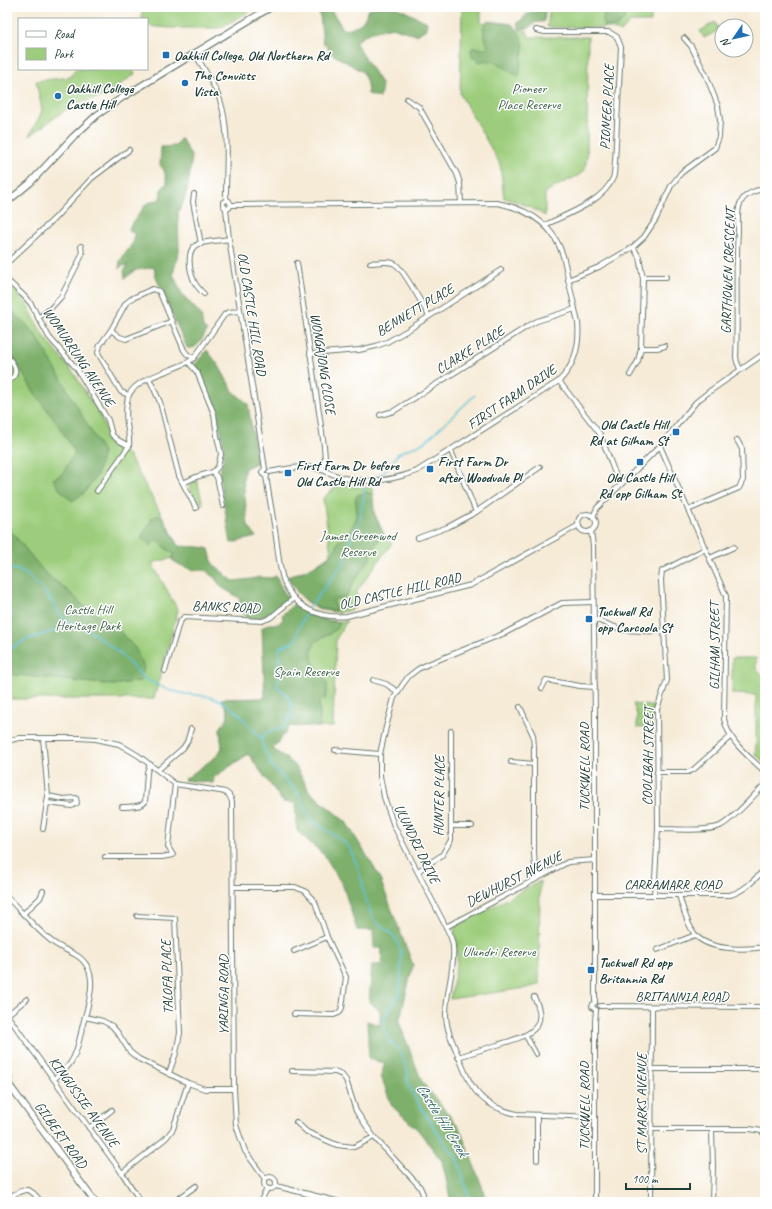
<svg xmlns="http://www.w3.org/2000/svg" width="772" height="1209" font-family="Caveat,sans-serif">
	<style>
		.green { fill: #9dcd7c; stroke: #5e8558 }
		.forest { fill: #7eb06c; stroke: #4e7650 }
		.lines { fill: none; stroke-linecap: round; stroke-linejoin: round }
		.stream { stroke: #5fc4dc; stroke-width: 1.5 }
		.minor-casing { stroke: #6a7a6d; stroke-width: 6 }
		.major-casing { stroke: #6a7a6d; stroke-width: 8 }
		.minor { stroke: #fff; stroke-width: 4 }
		.major { stroke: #fff; stroke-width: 5.5 }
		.poi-dot { fill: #1f6fb2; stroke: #fff; stroke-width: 1.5 }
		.labels { text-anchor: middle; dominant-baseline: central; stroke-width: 3; stroke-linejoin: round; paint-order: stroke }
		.poi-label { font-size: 14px; font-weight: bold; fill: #1f3d34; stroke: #fff; text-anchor: start }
		.park-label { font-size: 14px; fill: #3e6146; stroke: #fff }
		.street-label { font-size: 14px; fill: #1f3d34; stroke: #fff }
		.water-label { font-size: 15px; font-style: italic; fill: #326666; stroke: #fff }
	</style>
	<rect width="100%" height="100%" fill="#fff"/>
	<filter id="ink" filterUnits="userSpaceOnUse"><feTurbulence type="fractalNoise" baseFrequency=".025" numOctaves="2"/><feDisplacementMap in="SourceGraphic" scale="8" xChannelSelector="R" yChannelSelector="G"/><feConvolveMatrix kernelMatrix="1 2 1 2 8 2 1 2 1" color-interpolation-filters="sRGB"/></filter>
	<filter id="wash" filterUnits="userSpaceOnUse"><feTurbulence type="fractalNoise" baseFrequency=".012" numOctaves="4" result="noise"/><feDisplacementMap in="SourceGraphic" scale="16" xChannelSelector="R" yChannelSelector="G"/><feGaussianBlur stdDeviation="0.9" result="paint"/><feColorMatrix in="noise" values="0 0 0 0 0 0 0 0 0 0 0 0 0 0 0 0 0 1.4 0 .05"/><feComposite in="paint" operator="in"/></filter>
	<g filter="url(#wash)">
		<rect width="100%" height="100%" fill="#f6ebd7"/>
		<!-- green -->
		<g class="green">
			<path d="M142 7H257L220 28H170L147 26V19H142Z"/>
			<path d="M550 7H651V22H630L620 33 617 30 608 28 547 27Z"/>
			<path d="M462 9 481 10V22L527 31 529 37H588L587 156 585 170 579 175 545 192V216C532 207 519 202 504 198L500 164 460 94Z"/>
			<path d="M715 22 719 30 704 38 700 31Z"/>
			<path d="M75 69H132L135 74 104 96 74 104 29 136 40 116 42 110 36 81 71 77Z"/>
			<path d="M7 283 22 297 28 306 41 332 75 375 101 417 109 440 129 456 184 555 152 563 178 610 154 699H7Z"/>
			<path d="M197 480 203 505 200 501 195 499 189 487 190 484Z"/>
			<path d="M340 484 356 487 372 488 374 513 387 541 392 543 357 591 355 608C350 610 344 612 339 612 314 613 299 597 288 577L311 568 331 554 323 498Z"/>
			<path d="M297 606C311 617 329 623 347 621L336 639 333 727 290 726 214 777 213 783 184 780 217 756 222 748 220 729 228 717 227 709 221 699 284 698Z"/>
			<path d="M732 658H756V669L765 678V763L755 754 756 746V695L732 694Z"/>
			<path d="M633 704 653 706 652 727 637 728V715Z"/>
			<path d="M540 881 539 985 526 988 450 999 457 964V943L454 929 456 926Z"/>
		</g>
		<!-- forest -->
		<g class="forest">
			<path d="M319 7H329L344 30C357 26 365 24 367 11L374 7H396L427 22 426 29 416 35 392 27 369 33 355 42 382 85 380 98 368 94 367 84 363 72 332 54 326 45 323 43Z"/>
			<path d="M537 7H546L544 22C535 22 535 22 529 28L520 29 517 24C524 18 529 11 537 7Z"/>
			<path d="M604 7H625L624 20 617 27 603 26Z"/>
			<path d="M487 21 512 24 520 34 524 44 519 77C508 71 494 56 480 62L472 57 471 50 473 47 484 49 488 48C486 40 484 35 483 27Z"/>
			<path d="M181 138 192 157 188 186 183 203 178 212 179 251 173 274 182 294 201 315 203 328 207 331C202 338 198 350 187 348L158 282 155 273 154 267 136 270 125 278 124 271 128 265 121 266 119 269 120 261 134 241V232H130L129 228 146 204 160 199 161 190 167 183 164 170 160 165 161 147 175 146Z"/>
			<path d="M7 305 36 335 103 452 97 476 83 494 72 501 60 490 53 479 62 474 75 452 58 425 32 389 7 346Z"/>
			<path d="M207 350 219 366 233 391 248 404 257 463 245 468 243 479 248 526 256 537 231 543 219 475C220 468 224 460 224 454 223 429 210 385 194 366Z"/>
			<path d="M368 492 373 495 374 513 383 533 375 546 370 559 355 580 348 593 345 597 333 600 335 606V611C310 608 299 598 288 577 303 571 323 564 334 551 337 547 337 542 341 538 347 531 353 528 356 519 359 511 353 503 357 495Z"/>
			<path d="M157 516H162L178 546C187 547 201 546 209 549L213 564 233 581 252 579 259 577 271 578 276 576 282 589 289 599C279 606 257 628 244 616 240 612 240 603 239 598L221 587 215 578 205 570C191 571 183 567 172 560L174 554 165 548 157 540 150 546 141 537C144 530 150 525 152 518Z"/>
			<path d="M7 526 45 573 66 589 86 608 115 626 135 648 144 667 141 681 113 685 7 674Z"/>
			<path d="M294 604C307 615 323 621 340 622 339 624 337 628 335 630 328 636 317 637 313 647 307 662 322 671 327 684 328 689 327 694 325 699L319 701 320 718 319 727 290 726 273 749 295 765 310 792 346 822 378 874 413 965 399 1022 422 1082 459 1127 482 1186 486 1202H451L442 1161 418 1130 392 1106 381 1076 385 1063 369 1059 367 1021 380 1025V1011L369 1001 372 965H381L382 948H374L373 930H357L343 886 325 856 297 831 295 803 283 802 248 754 214 777 213 783 184 780 217 756 222 748 220 729 228 717 227 709 221 699 265 698 262 628 268 624H278L283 619 282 615Z"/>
		</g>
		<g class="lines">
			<!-- stream -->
			<g class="stream">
				<path d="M371 480 384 472 398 454 403 451 419 445 427 440 475 395"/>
				<path d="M365 488 360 520 350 540 344 562 308 609 297 632 296 640C292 644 285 644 280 647 278 653 279 655 279 661 278 668 272 670 279 676L277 686C280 690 286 693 288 697 294 707 291 725 280 729 270 733 270 727 261 738L263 747 270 759 271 765 297 792 302 801 307 813 313 821 344 842 349 847 357 865 362 882 364 895 372 915 376 922 392 934 397 941 401 951V982L398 996 386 1015 384 1025 386 1034 391 1043 397 1047 401 1053 408 1073 407 1080 415 1098 447 1147 456 1156 471 1202"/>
				<path d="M7 568 18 570 26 574 45 592 59 613 66 620 95 634 117 651 145 679 168 690 186 694 206 696 222 701 237 712 261 738"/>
				<path d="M7 651 25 640 74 625"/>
			</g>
		</g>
	</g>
	<g filter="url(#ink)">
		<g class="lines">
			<!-- minor casing -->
			<g class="minor-casing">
				<g id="minor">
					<path d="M536 30 545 32H609L617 37 621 47 615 162C614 167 615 173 613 178 603 202 567 214 545 225"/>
					<path d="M195 54C204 69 214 84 220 100 230 130 226 165 226 196L227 200 229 201 231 205 229 208 226 209"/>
					<path d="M407 99 419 107 457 174 460 183 461 203"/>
					<path d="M194 194 193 202 201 244"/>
					<path d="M227 200 223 202V205L226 209 229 239 262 449 265 469 262 472 264 475 267 476"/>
					<path d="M231 205 497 203C528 209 552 223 562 253 565 261 566 270 568 278 571 293 575 308 578 323 580 345 575 365 559 381L417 471C394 480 369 484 344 478 332 475 322 468 309 467 296 466 282 470 269 472"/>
					<path d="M7 263 54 219 92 178 129 150"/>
					<path d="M297 263 324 446 325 458 322 470"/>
					<path d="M370 263C377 263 388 260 395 264 402 268 424 307 429 316"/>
					<path d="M643 277H666"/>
					<path d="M7 280 24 296 31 304 49 337 77 369 108 420 112 435 118 440 129 446"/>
					<path d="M568 280 599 267 633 247 644 237 656 219 671 186 681 173 715 148 719 137 720 120 718 106 706 75 691 46 684 38"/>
					<path d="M204 294C200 290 196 286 194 281 190 272 185 249 198 244 207 241 219 241 229 239"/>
					<path d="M38 318 50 309 61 297 80 259 82 254 81 246"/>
					<path d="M111 330 120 337 126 339 172 321"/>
					<path d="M641 348H657L665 346"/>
					<path d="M310 354 359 350 376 346 387 342 408 330 501 270"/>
					<path d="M7 356C16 366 20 375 7 382"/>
					<path d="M189 363 197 372 214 414 217 436 221 454 218 467 213 472 217 477 223 506"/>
					<path d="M740 369 737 362 736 357C738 315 735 273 738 231 738 223 737 211 740 204 744 194 756 189 765 190"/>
					<path d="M630 375 638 361 641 348 643 279 639 257 633 247"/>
					<path d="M149 378 160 402 179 476 196 508"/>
					<path d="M559 381 600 434 616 476 621 484"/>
					<path d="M129 395 121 392 98 353 100 345 111 330 126 303 131 299 152 289 159 291 184 350 187 354 194 358"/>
					<path d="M380 415 394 411 528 326 537 321 575 309"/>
					<path d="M660 446 726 596 724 719C730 744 748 755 765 772"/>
					<path d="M451 451 476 512"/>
					<path d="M266 476C269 496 273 517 276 537 278 551 279 566 283 579 293 608 320 619 347 616L471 585 579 525"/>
					<path d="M183 483 196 477 213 472"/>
					<path d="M97 491 129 446C130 438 128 432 127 424 126 418 126 409 127 402 129 376 178 372 194 358L225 314 229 312 240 311"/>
					<path d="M688 510 739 488 743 480 742 449 737 440"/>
					<circle cx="587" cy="523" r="9"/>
					<path d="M593 517 597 508 660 446 696 402 710 391 765 353"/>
					<path d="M591 531 593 546 595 715V1002"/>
					<path d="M418 538 448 527 476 512 540 467"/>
					<path d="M710 558 734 547"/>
					<path d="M593 602 562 603 505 633 428 664 418 669 409 676 403 684 394 698 386 727 380 754V776L384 797 394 826 446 927C449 933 453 940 453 947 455 970 446 991 446 1014 446 1028 452 1041 458 1055 471 1088 479 1106 517 1114L595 1117"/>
					<path d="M594 619 623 630 664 632"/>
					<path d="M165 671 179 623 184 617 262 621 270 618 294 598"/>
					<path d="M373 680 386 684 398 692"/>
					<path d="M542 688 546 680 580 686 595 687"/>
					<path d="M520 707 533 735 534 747V853L535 868 540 876"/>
					<path d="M43 738 48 796 43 829"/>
					<path d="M7 741 19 738H79L96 739 119 744 139 756 175 784 220 791C228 792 230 795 232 802L234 1089 236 1125 245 1151 265 1179"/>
					<path d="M335 750 380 754"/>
					<path d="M511 762 534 764"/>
					<path d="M158 770 183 748 187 742 191 729"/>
					<path d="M657 772H688L693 770 730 737"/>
					<path d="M47 803 72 806 77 803 76 798 63 799 48 796"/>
					<path d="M122 807C130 806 140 808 145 802L147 772 150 764"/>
					<path d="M451 826H472"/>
					<path d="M658 829C673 829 707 832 720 826 734 819 753 796 765 784"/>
					<path d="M105 857H162L173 855 168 847 175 784"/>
					<path d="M418 871 442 855 451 840V731"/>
					<path d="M233 887H295L305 891 315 902 327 937 346 977 342 1008 339 1013 334 1015 294 1014"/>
					<path d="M595 895H730C745 891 754 880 765 869"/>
					<path d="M654 895 658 829 657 709 667 680 661 580 662 571 705 549"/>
					<path d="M679 895C683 908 686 922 694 933 706 951 746 950 765 947"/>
					<path d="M7 897C21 911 34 927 50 940 58 947 67 950 76 955 101 970 89 1002 83 1024 80 1036 78 1052 71 1062 67 1069 60 1074 54 1079"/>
					<path d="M23 914 40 898 43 891"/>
					<path d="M137 916 175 918 180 1033 176 1053 169 1073"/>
					<path d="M446 927 568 862 595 860"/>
					<path d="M657 950 695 935"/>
					<path d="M294 951 327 937"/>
					<path d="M595 1002 593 1004 592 1007 596 1010"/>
					<path d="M600 1006 765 1007"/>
					<path d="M7 1015 122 1173 141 1202"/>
					<path d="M7 1015 27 999"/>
					<path d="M85 1017 103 1021 112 1026 118 1033 130 1052 139 1059 188 1083 205 1089H234"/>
					<path d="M526 1036 536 1054"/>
					<path d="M458 1057C471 1053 484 1049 497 1045 523 1037 552 1031 534 997"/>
					<path d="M652 1069H765"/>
					<path d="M292 1071 335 1072 342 1075 346 1080 356 1111 374 1137 420 1187 423 1194V1202"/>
					<path d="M296 1122 307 1132 337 1145 354 1147 374 1137"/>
					<path d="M89 1128 112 1110"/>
					<path d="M652 1129H750L761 1131 765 1134"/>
					<path d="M712 1130 713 1167 712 1202"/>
					<path d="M537 1160V1115"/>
					<path d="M122 1173 166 1138 173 1129 188 1083"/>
					<circle cx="270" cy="1183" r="6"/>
					<path d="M276 1186 340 1202"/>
					<path d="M7 1198C25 1189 28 1184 41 1202"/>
					<path d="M174 1202 196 1186"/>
					<path d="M260 1202 267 1189"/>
					<path d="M595 1202V1022L596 1010"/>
					<path d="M651 1202 652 1007"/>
				</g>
			</g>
			<!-- major casing -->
			<g class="major-casing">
				<g id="major">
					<path d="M7 202 30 183 73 137 97 115 123 97 271 7"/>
					<path d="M7 1074 9 1079 7 1082"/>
					<path d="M7 1082 95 1202"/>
				</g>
			</g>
			<!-- minor -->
			<use href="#minor" class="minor"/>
			<!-- major -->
			<use href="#major" class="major"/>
		</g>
	</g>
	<!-- markers -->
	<g class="poi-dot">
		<rect x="162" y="51" width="8" height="8" rx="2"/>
		<circle cx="185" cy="83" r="4"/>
		<circle cx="58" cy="96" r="4"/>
		<rect x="672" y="428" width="8" height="8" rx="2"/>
		<rect x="636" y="458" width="8" height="8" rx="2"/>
		<rect x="426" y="465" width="8" height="8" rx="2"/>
		<rect x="284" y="469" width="8" height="8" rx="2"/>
		<rect x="585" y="615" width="8" height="8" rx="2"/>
		<rect x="587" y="966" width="8" height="8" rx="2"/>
	</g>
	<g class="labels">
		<!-- poi labels -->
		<g class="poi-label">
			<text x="174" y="55">Oakhill College, Old Northern Rd</text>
			<text x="193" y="75">The Convicts<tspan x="193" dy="16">Vista</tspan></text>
			<text x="66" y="88">Oakhill College<tspan x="66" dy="16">Castle Hill</tspan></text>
			<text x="668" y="424" text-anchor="end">Old Castle Hill<tspan x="668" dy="16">Rd at Gilham St</tspan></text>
			<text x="438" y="461">First Farm Dr<tspan x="438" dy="16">after Woodvale Pl</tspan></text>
			<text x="296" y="465">First Farm Dr before<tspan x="296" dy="16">Old Castle Hill Rd</tspan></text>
			<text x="640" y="477" text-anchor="middle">Old Castle Hill<tspan x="640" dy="16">Rd opp Gilham St</tspan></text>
			<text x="597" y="611">Tuckwell Rd<tspan x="597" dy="16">opp Carcoola St</tspan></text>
			<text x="599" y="962">Tuckwell Rd opp<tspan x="599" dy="16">Britannia Rd</tspan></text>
		</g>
		<!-- park labels -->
		<g class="park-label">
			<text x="529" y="88">Pioneer<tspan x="529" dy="16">Place Reserve</tspan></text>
			<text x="358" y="535">James Greenwod<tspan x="358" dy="16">Reserve</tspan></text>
			<text x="88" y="609">Castle Hill<tspan x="88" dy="16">Heritage Park</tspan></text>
			<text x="306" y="671">Spain Reserve</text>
			<text x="499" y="951">Ulundri Reserve</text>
		</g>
		<!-- street labels -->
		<g class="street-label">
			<text transform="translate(607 107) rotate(-87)">PIONEER PLACE</text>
			<text transform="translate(728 271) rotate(-88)">GARTHOWEN CRESCENT</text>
			<text transform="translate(415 310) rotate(-31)">BENNETT PLACE</text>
			<text transform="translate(252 314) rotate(81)">OLD CASTLE HILL ROAD</text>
			<text transform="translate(470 350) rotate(-32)">CLARKE PLACE</text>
			<text transform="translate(79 357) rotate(56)">WOMURRUNG AVENUE</text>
			<text transform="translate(323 364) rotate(81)">WONGAJONG CLOSE</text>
			<text transform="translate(512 397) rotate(-34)">FIRST FARM DRIVE</text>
			<text transform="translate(400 591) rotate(-13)">OLD CASTLE HILL ROAD</text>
			<text transform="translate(226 607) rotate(2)">BANKS ROAD</text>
			<text transform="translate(714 646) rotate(-90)">GILHAM STREET</text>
			<text transform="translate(648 756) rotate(-89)">COOLIBAH STREET</text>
			<text transform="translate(584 767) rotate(-90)">TUCKWELL ROAD</text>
			<text transform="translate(439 796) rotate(-89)">HUNTER PLACE</text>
			<text transform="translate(417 844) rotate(64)">ULUNDRI DRIVE</text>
			<text transform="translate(514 879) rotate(-27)">DEWHURST AVENUE</text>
			<text x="673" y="884">CARRAMARR ROAD</text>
			<text transform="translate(167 977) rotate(-92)">TALOFA PLACE</text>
			<text transform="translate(223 995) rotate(-90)">YARINGA ROAD</text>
			<text x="682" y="996">BRITANNIA ROAD</text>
			<text transform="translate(84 1102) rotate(54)">KINGUSSIE AVENUE</text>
			<text transform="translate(641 1104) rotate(-90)">ST MARKS AVENUE</text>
			<text transform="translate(584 1106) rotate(-90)">TUCKWELL ROAD</text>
			<text transform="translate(61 1135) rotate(54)">GILBERT ROAD</text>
		</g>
		<!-- water labels -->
		<g class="water-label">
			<text transform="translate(442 1120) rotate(58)">Castle Hill Creek</text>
		</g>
	</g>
	<!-- margin -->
	<rect width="772" height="1209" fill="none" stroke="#fff" stroke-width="24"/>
	<!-- legend -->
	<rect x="18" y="18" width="130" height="52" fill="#ffffff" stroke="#a5b1ae"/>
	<rect x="26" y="31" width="20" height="6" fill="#ffffff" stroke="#a5b1ae"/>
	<text x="54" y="38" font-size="12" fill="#1f3d34">Road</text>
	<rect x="26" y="48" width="20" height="12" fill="#9dcd7c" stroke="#a5b1ae"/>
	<text x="54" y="58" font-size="12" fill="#1f3d34">Park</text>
	<!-- north arrow -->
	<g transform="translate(734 38) rotate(236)"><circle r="19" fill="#ffffff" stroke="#a5b1ae"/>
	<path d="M0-3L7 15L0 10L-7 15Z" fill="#1f6fb2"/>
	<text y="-6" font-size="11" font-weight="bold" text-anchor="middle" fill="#1f3d34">N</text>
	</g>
	<!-- scale -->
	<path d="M626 1183v6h64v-6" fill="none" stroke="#1f3d34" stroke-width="2"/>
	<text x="632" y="1183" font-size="12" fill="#1f3d34" stroke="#ffffff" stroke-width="3" paint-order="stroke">100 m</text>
</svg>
